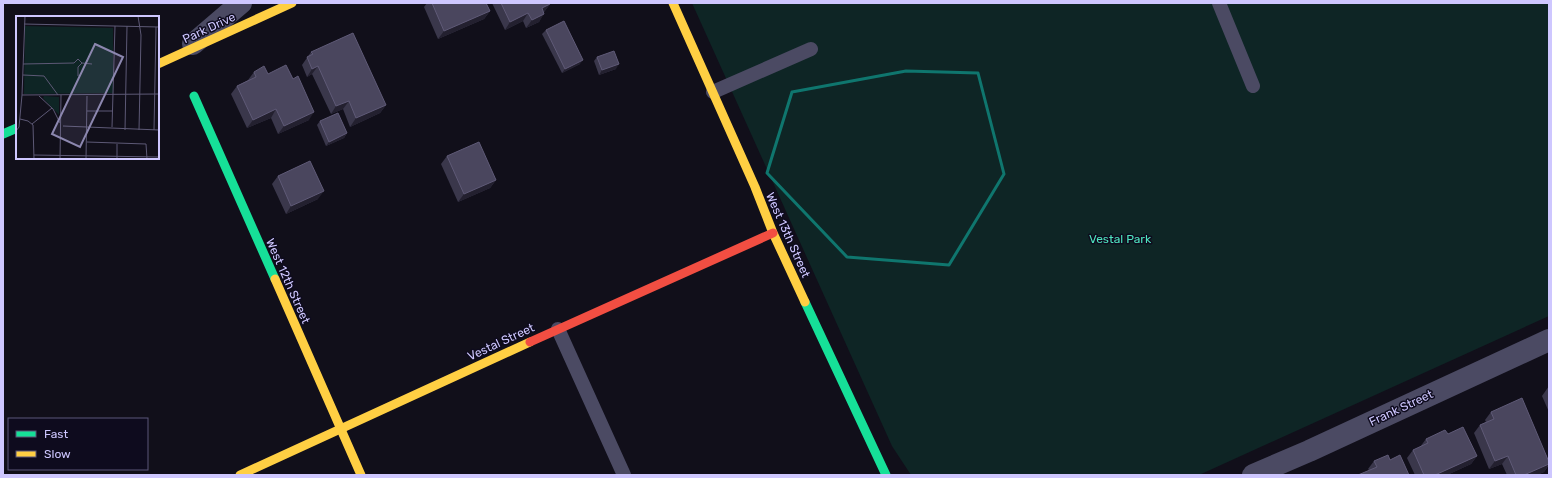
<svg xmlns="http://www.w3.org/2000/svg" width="1552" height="478" font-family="Rubik,sans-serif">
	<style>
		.green { fill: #0e2525 }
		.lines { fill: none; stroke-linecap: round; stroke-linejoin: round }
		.lane { stroke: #4b4a63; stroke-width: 14 }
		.street { stroke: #4b4a63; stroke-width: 22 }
		.fast { stroke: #16e098; stroke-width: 9 }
		.slow { stroke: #ffcf43; stroke-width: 9 }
		.jam { stroke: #f24e42; stroke-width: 9 }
		.wall { fill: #3a374b }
		.shaded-wall { fill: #23202f }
		.building { fill: #4a465e; stroke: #5f5a77 }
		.marked { fill: none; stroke: #0f766e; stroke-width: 3; stroke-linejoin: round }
		.labels { text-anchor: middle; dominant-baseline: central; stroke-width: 3; stroke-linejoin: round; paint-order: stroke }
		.street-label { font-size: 12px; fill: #cec7ff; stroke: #0e0b1e }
		.park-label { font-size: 12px; fill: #4ee5bf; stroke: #0e0b1e }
		.inset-road { fill: none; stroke: #5d5976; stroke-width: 1 }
		.view { fill: #8c87af; fill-opacity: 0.15; stroke: #8c87af; stroke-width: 2 }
		.inset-edge { fill: none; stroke: #cec7ff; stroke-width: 2 }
	</style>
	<rect width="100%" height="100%" fill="#110f1a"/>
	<!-- green -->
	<path class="green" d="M692 3H1549V316L1199 475H911L892 446Z"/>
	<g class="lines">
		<!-- lane -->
		<g class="lane">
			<path d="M1219 3 1253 86"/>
			<path d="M713 92 811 49"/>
			<path d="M558 329 624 475"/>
		</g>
		<!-- street -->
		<g class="street">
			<path d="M193 44 241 3"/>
			<path d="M1253 475 1309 451 1549 340"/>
		</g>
		<!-- fast -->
		<g class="fast">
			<path d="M194 96 275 279"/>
			<path d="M3 134 17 128"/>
			<path d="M805 302 886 475"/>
		</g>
		<!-- slow -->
		<g class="slow">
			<path d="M673 3 755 187 773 233 805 302"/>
			<path d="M158 64 292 3"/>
			<path d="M275 279 361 475"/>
			<path d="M240 475 530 342"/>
		</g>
		<!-- jam -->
		<path class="jam" d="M530 342 773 233"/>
	</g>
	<!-- wall -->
	<g class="wall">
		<path d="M427 3H486L490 11 484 19 438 39 424 7Z"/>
		<path d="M492 3H550V4L544 12 539 22 526 28 523 21 505 30Z"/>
		<path d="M546 30 580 64 562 73 542 34Z"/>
		<path d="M311 52 386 105 380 113 350 127 343 109 331 114 312 74 307 77 302 65Z"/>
		<path d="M597 57 616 69 599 75 594 61Z"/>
		<path d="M254 72 268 74 309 120 278 134 271 118 247 128 231 94 237 86 248 80Z"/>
		<path d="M320 121 347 133 344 138 326 146 317 125Z"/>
		<path d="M447 156 496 180 490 188 458 202 441 164Z"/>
		<path d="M278 176 318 199 286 214 272 184Z"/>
		<path d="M1549 386V412L1542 396Z"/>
		<path d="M1491 412 1549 462V465L1544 472 1537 475H1507L1502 464 1489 469 1474 433 1480 425 1486 422 1485 420Z"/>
		<path d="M1448 434 1477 456 1471 464 1447 475H1415L1407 458 1413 450 1420 447 1426 439Z"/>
		<path d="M1390 460 1409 475 1369 470 1368 469 1374 461Z"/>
	</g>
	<!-- shaded-wall -->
	<g class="shaded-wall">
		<path d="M550 4 544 12 536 16 542 8Z"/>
		<path d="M490 11 484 19 438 39 444 31Z"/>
		<path d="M528 13 523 21 505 30 510 22Z"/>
		<path d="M544 14 539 22 526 28 532 20Z"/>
		<path d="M583 60 580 64 562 73 565 69Z"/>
		<path d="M619 64 616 69 599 75 602 70Z"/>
		<path d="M318 66 312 74 307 77 312 69Z"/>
		<path d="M349 101 343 109 331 114 336 106Z"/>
		<path d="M386 105 380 113 350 127 356 118Z"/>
		<path d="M276 109 271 118 247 128 253 120Z"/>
		<path d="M314 112 309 120 278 134 284 126Z"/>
		<path d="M347 133 344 138 326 146 329 142Z"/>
		<path d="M496 180 490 188 458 202 464 194Z"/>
		<path d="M324 191 318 199 286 214 291 206Z"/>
		<path d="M1477 456 1471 464 1447 475H1435Z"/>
		<path d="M1508 456 1502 464 1489 469 1495 461Z"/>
		<path d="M1549 464 1544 472 1537 475H1524Z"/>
	</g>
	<!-- building -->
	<g class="building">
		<path d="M432 3H486L490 11 444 31Z"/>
		<path d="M501 3H550V4L542 8 544 14 532 20 528 13 510 22Z"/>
		<path d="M564 21 583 60 565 69 546 30Z"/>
		<path d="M353 33 386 105 356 118 349 101 336 106 318 66 312 69 307 57 313 54 311 52Z"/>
		<path d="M614 51 619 64 602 70 597 57Z"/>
		<path d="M286 65 293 79 298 76 314 112 284 126 276 109 253 120 237 86 256 77 254 72 264 66 268 74Z"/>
		<path d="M338 113 347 133 329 142 320 121Z"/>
		<path d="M479 142 496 180 464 194 447 156Z"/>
		<path d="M310 161 324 191 291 206 278 176Z"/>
		<path d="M1522 398 1549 462V464L1524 475H1516L1508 456 1495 461 1480 425 1494 419 1491 412Z"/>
		<path d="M1463 427 1477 456 1435 475H1424L1413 450 1428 443 1426 439 1445 430 1448 434Z"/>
		<path d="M1388 455 1390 460 1400 455 1409 475H1358L1377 467 1374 461Z"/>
	</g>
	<!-- marked area -->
	<path class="marked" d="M906 71 978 73 1004 174 949 265 847 257 767 173 792 92Z"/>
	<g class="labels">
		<!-- street labels -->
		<g class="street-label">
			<text transform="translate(209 28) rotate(-25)">Park Drive</text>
			<text transform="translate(788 235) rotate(66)">West 13th Street</text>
			<text transform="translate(288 281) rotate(66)">West 12th Street</text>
			<text transform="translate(501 342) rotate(-25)">Vestal Street</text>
			<text transform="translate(1401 408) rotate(-25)">Frank Street</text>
		</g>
		<!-- park labels -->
		<g class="park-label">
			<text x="1120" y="239">Vestal Park</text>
		</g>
	</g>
	<!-- overview -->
	<g transform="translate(16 16)">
		<rect width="143" height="143" fill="#110f1a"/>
		<path d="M9 10 97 12V77L8 78ZM28 80 43 81V99L27 82Z" fill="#0e2525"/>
		<path class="inset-road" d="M122 0 125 19 123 114M8 8 143 11M7 48 58 47 62 43 66 47 76 48M7 59 28 60 42 79M62 60V51L66 47M6 79 143 78M23 80 37 93 44 107M71 95H97M4 103 12 105 17 109 18 143M16 108 36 92M47 110 143 114M96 111 99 10M109 114 111 10M138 114 140 11M0 115 3 111 6 79 9 0M71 126 130 128 131 143M18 139 143 141M44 143 45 79M70 143 71 80M101 143V128"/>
		<path class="view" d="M79 28 107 41 64 131 36 118Z"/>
		<rect width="143" height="143" class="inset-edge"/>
	</g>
	<!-- border -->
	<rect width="1552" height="478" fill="none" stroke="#cec7ff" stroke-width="8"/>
	<!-- legend -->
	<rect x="8" y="418" width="140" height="52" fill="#0e0b1e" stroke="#5b5678"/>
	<rect x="16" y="431" width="20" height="6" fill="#16e098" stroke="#5b5678"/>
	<text x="44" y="438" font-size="12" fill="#cec7ff">Fast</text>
	<rect x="16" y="451" width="20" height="6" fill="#ffcf43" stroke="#5b5678"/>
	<text x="44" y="458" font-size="12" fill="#cec7ff">Slow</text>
</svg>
